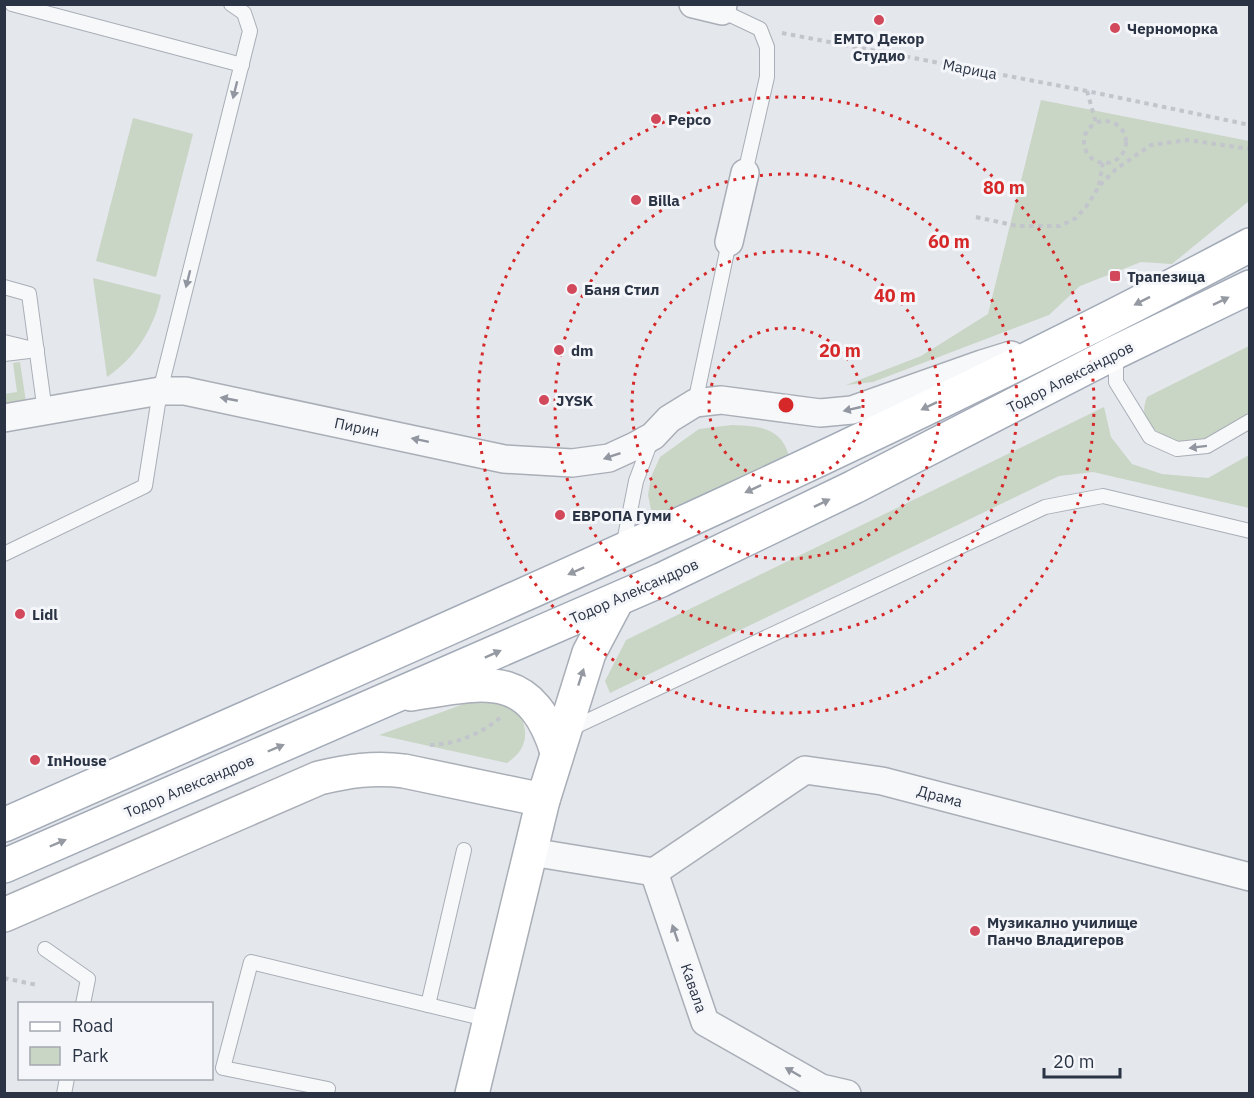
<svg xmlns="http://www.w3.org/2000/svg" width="1254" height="1098" font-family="'IBM Plex Sans',sans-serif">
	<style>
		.green { fill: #c9d6c5 }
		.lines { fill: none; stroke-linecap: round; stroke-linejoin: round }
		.lane-casing { stroke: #a9aeb7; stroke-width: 16 }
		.street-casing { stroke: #a9aeb7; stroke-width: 30 }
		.secondary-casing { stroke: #a9aeb7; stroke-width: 36 }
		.primary-casing { stroke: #a3abb8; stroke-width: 36 }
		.path { stroke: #c2c5cb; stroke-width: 4; stroke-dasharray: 4.5 4.5; stroke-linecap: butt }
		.lane { stroke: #f7f8fa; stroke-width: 14 }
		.street { stroke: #f7f8fa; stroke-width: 27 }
		.secondary { stroke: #fff; stroke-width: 33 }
		.primary { stroke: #fff; stroke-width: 33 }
		.oneway { fill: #9196a0 }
		.oneway2 { fill: #959aa2 }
		.ring { fill: none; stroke: #d62828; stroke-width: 3; stroke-dasharray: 3 6 }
		.poi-dot { fill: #d1495b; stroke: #f4f6f9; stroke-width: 2 }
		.labels { text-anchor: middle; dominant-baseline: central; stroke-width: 6; stroke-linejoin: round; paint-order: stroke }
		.poi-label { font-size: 15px; font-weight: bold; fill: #2b3445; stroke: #f4f6f9; text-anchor: start }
		.street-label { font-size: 15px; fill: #2b3445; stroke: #f4f6f9 }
		.centre { fill: #d62828; stroke: #f4f6f9; stroke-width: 3 }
		.ring-label { font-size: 18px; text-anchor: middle; font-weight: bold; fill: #d62828; stroke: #f4f6f9; stroke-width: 6; stroke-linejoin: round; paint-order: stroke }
	</style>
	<rect width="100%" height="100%" fill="#e4e7ec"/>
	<!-- green -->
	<g class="green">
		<path d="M1041 100 1249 141V201L1172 264 1141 262 1080 286 1049 315 873 382 846 385 921 356 988 314Z"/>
		<path d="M133 118 193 134 156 277 96 261Z"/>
		<path d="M93 278 161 295C154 328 136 357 107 377Z"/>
		<path d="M1249 346V413C1218 433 1189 459 1154 429 1143 420 1142 410 1147 397Z"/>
		<path d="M20 362 26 402 5 405 4 394 17 392 13 363Z"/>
		<path d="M1104 407 1111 437 1132 464 1162 474 1208 478 1249 455V508L1093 472 1059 476 610 693 605 681 626 640Z"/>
		<path d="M732 425C758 426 782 427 789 457L653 519 648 495 651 477 660 457 699 429Z"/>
		<path d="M500 696C506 701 517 709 521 717 530 737 524 752 507 763L379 735 483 697Z"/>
	</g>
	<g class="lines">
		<!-- lane casing -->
		<g class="lane-casing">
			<g id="lane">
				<path d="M12 4 242 65"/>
				<path d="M722 11 760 29 767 47V77L745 173"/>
				<path d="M4 287 29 294 45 412"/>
				<path d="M4 342 37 350"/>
				<path d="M4 354 29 351"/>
				<path d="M1116 354V382L1150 437 1177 449 1207 446 1250 421"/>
				<path d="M695 403 729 242"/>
				<path d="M623 547 636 481 652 438"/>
				<path d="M4 554 145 486 160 391 250 31 244 13 231 4"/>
				<path d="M568 730 1045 507 1103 496 1250 531"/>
				<path d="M45 949 88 979 83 1004"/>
				<path d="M428 1005 464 850"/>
				<path d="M328 1089 223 1068 251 962 490 1020"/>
				<path d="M64 1094 67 1078"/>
			</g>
		</g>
		<!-- street casing -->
		<g class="street-casing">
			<g id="street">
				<path d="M693 4 722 11 723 4"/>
				<path d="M729 242 745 173"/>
				<path d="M4 418 160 391H185L504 459 572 463 609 458 635 446 653 436 669 419 695 403 721 400 820 413 852 410 982 364 1011 355"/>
				<path d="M531 852 654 872"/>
				<path d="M654 872 805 770 882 781 1250 877"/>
				<path d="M654 872 705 1022 821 1088 847 1094"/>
			</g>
		</g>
		<!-- secondary casing -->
		<g class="secondary-casing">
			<g id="secondary">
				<path d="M411 694C482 683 531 667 557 752"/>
				<path d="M4 915 319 778C348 771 374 767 404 771L543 800"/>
				<path d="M472 1094 543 800 589 653 617 600"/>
			</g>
		</g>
		<!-- primary casing -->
		<g class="primary-casing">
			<g id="primary">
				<path d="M4 825C423 639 845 460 1250 245"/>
				<path d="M4 866 661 580 854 487 1116 352 1250 287"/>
			</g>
		</g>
		<!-- path -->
		<g class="path">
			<path d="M782 33 1087 91 1250 125"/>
			<path d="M1087 91 1096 123"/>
			<circle cx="1105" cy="142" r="21"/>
			<path d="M1099 185 1103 162"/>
			<path d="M976 217 1017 226H1060L1076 218 1089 203 1099 186 1116 169 1151 145 1188 140 1250 149"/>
			<path d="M430 745C457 744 480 734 500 718"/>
			<path d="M4 978 37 985"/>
		</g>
		<!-- lane -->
		<use href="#lane" class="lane"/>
		<!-- street -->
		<use href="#street" class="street"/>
		<!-- secondary -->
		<use href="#secondary" class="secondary"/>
		<!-- primary -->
		<use href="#primary" class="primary"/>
	</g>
	<!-- one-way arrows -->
	<defs><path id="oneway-solid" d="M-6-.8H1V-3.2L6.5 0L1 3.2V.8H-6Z" transform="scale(1.5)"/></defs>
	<g class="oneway">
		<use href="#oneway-solid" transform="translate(235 90) rotate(104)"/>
		<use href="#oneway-solid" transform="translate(188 279) rotate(104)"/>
		<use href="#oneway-solid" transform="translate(229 399) rotate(-169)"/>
		<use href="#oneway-solid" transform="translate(852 409) rotate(167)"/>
		<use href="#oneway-solid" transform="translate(420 440) rotate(-168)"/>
		<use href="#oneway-solid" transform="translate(1198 447) rotate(173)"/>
		<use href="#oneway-solid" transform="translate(612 456) rotate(161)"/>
		<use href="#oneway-solid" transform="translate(675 933) rotate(-109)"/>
		<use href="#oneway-solid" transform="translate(793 1072) rotate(-150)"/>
	</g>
	<g class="oneway2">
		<use href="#oneway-solid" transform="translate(1142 301) rotate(153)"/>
		<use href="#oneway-solid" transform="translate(1221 301) rotate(-26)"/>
		<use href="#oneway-solid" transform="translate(929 406) rotate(154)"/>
		<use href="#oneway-solid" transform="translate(753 489) rotate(155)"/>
		<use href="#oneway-solid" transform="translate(822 503) rotate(-26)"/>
		<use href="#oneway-solid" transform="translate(576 571) rotate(156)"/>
		<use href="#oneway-solid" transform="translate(493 654) rotate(-24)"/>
		<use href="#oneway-solid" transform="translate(581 677) rotate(-72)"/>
		<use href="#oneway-solid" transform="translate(276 748) rotate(-23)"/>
		<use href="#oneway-solid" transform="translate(58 843) rotate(-23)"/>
	</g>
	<!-- distance rings -->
	<g class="ring">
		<circle cx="786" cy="405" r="77"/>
		<circle cx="786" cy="405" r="154"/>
		<circle cx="786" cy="405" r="231"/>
		<circle cx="786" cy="405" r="308"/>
	</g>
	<!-- markers -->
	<g class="poi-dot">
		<circle cx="879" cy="20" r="6"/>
		<circle cx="1115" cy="28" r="6"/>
		<circle cx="656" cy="119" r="6"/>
		<circle cx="636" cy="200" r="6"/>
		<rect x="1109" y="270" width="12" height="12" rx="3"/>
		<circle cx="572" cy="289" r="6"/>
		<circle cx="559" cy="350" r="6"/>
		<circle cx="544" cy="400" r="6"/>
		<circle cx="560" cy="515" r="6"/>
		<circle cx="20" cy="614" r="6"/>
		<circle cx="35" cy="760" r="6"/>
		<circle cx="975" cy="931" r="6"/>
	</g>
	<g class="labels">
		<!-- poi labels -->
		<g class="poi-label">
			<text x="1127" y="28">Черноморка</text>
			<text x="879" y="38" text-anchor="middle">ЕМТО Декор<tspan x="879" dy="17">Студио</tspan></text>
			<text x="668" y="119">Pepco</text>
			<text x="648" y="200">Billa</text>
			<text x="1127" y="276">Трапезица</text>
			<text x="584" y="289">Баня Стил</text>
			<text x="571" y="350">dm</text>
			<text x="556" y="400">JYSK</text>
			<text x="572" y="515">ЕВРОПА Гуми</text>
			<text x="32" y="614">Lidl</text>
			<text x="47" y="760">InHouse</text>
			<text x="987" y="922">Музикално училище<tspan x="987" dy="17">Панчо Владигеров</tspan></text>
		</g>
		<!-- street labels -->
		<g class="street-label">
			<text transform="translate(970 69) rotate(11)">Марица</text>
			<text transform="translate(1070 377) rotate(-27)">Тодор Александров</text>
			<text transform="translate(357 427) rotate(12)">Пирин</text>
			<text transform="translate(634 591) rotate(-24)">Тодор Александров</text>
			<text transform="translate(189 786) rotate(-23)">Тодор Александров</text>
			<text transform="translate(940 796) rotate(15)">Драма</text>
			<text transform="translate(694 988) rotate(71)">Кавала</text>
		</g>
	</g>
	<circle cx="786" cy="405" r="9" class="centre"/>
	<g class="ring-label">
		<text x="1004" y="194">80 m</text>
		<text x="949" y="248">60 m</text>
		<text x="895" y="302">40 m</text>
		<text x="840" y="357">20 m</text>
	</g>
	<!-- border -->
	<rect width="1254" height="1098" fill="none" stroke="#2b3445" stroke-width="12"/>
	<!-- legend -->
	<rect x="18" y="1002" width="195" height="78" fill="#f4f6f9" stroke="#a4a8b1" stroke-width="1.5"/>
	<rect x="30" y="1022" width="30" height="9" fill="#ffffff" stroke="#a4a8b1" stroke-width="1.5"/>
	<text x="72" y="1032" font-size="18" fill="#2b3445">Road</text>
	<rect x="30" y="1047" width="30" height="18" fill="#c9d6c5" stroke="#a4a8b1" stroke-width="1.5"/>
	<text x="72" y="1062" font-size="18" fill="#2b3445">Park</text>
	<!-- scale -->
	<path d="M1044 1068v9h76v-9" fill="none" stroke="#2b3445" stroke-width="3"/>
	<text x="1053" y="1068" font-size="18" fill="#2b3445" stroke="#f4f6f9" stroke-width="4.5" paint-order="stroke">20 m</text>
</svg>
